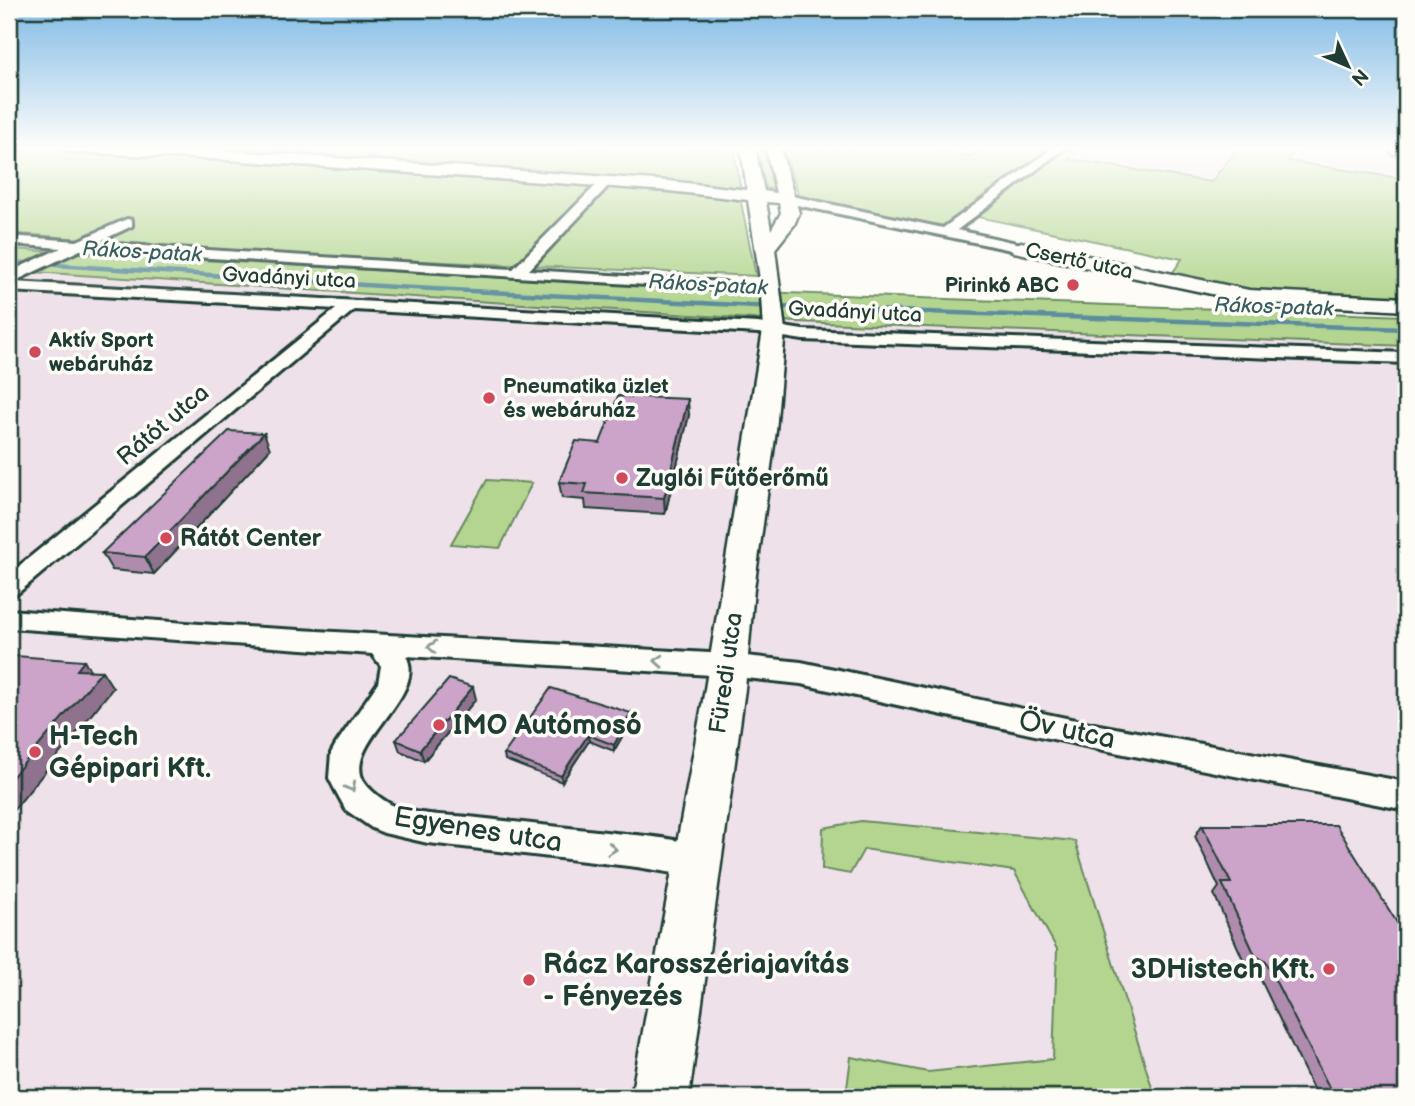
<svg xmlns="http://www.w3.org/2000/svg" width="1415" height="1106" font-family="'Balsamiq Sans',sans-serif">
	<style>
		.built { fill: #eee1e9 }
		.green { fill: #b3d58f; stroke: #698962; stroke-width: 2 }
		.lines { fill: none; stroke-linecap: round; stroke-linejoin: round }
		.stream { stroke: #5c8d9e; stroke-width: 4.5 }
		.street-casing { stroke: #1f3d34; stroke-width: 6 }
		.secondary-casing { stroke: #1f3d34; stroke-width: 5 }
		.street { fill: #fdfcf7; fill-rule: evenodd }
		.secondary { fill: #fdfcf7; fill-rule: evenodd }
		.rail { stroke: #1f3d34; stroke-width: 8; stroke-dasharray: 17 8; stroke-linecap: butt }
		.wall { fill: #af8cad; stroke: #1f3d34; stroke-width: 2 }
		.shaded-wall { fill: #8f728d; stroke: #1f3d34; stroke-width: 2 }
		.building { fill: #cca3c9; stroke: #1f3d34; stroke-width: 2 }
		.oneway { stroke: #8e9c96 }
		.poi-dot { fill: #d1495b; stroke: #fdfcf7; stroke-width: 2.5 }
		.labels { text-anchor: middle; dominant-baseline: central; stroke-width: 7; stroke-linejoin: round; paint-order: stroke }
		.far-water-label { font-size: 21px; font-style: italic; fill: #385e60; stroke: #fdfcf7 }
		.far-street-label { font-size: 21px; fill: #1f3d34; stroke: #fdfcf7 }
		.far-poi-label { font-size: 21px; font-weight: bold; fill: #1f3d34; stroke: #fdfcf7; text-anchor: start }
		.street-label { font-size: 24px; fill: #1f3d34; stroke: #fdfcf7 }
		.poi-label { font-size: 24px; font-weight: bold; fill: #1f3d34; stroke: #fdfcf7; text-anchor: start }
		.near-poi-label { font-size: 28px; font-weight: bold; fill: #1f3d34; stroke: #fdfcf7; text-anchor: start }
		.near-street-label { font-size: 28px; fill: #1f3d34; stroke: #fdfcf7 }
	</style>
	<rect width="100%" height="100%" fill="#fdfcf7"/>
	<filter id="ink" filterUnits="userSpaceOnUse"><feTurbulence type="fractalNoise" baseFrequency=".0143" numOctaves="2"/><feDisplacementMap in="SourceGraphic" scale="14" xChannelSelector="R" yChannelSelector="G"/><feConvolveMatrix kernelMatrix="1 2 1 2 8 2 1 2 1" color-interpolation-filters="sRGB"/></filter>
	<g filter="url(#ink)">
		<!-- built -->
		<g class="built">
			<path d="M1081 148H1238L1211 182 1067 159Z"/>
			<path d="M1295 148H1350L1406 156V186L1284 167Z"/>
			<path d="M33 272 797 322 1406 346V1097H9V284Z"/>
		</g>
		<!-- green -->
		<g class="green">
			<path d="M9 148H71L372 167 724 197 741 202 756 276 266 254 9 233Z"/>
			<path d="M154 148H734L740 186 731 188 660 179H611Z"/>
			<path d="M754 148H768L779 190 761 187Z"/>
			<path d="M783 148H926L970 156 983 148H1081L1068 159 1211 182 1238 148H1295L1288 161 1406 179V302C1323 299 1253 292 1171 275L1182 259 978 217 962 230 852 207 806 200 799 196Z"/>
			<path d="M9 249 731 291 1406 316V346L797 322 33 272 9 270Z"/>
			<path d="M487 480 532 483 500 548 451 544Z"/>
			<path d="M861 821 1075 841 1155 1097H931L847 1088 851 1057 928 1072 1053 1059 1057 949 1014 871 864 849 850 874 822 869 823 828Z"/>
		</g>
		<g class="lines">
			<!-- stream -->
			<path class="stream" d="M9 262 396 287 756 306 1406 329"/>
			<!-- street casing -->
			<g class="street-casing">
				<g id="street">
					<path d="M1053 148H1065L957 230 1026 245 1028 248 1021 252 787 203 781 199 787 195 943 228Z"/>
					<path d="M1392 148H1402L1396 154 1392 153Z"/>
					<path d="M601 180 611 183 529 270 724 282 729 284 732 287 729 290 80 250 13 282 758 323 803 330 1406 353V363L803 340 758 333 354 310 18 593 9 596V574L336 309 9 291V272L61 248 9 244V236L77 241 127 219 132 220V226L96 243 513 269Z"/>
					<path d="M9 610 227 626 727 654 801 662 1099 725 1406 782V810L1099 749 801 684 727 676 406 656C428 695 344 743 363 780 369 790 380 798 390 804 412 815 445 815 469 817 514 822 560 827 606 832 640 836 678 837 710 850L715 861 710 872 698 877 637 867 428 843 384 833 372 828 346 810 334 788 329 778 331 753 336 744 378 683 381 666 372 654 9 628Z"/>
				</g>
			</g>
			<!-- secondary casing -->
			<g class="secondary-casing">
				<g id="secondary">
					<path d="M64 148H189L669 181 747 190 741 148H755L764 191 776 193 766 148H780L799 213 794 225 775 249 785 330 776 431 754 589 745 689 689 1097H631L705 689 763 330 760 279 748 200 669 191 214 159 71 152ZM766 202 779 203 781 213 771 230Z"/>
					<path d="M1021 242 1249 290 1406 298V311L1249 302 1014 252 1011 248Z"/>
				</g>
			</g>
			<!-- street -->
			<use href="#street" class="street"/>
			<!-- secondary -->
			<use href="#secondary" class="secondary"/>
			<!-- rail -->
			<path class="rail" d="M9 1089 31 1097"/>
		</g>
		<!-- wall -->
		<g class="wall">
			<path d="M689 415 665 514 586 509 585 500 562 498 559 482 600 443Z"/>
			<path d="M270 449 154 574 112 570 102 553Z"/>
			<path d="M476 699 424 761 400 751 396 740Z"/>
			<path d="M631 713 632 719 614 751 589 741 562 782 505 760 504 754Z"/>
			<path d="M1202 825 1406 1097H1317L1257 972 1246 966 1214 894 1219 887 1195 836Z"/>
		</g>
		<!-- shaded-wall -->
		<g class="shaded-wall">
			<path d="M688 399 689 415 665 514 664 498Z"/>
			<path d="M264 433 270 449 154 574 145 557Z"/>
			<path d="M84 661 96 678 102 671 113 688 9 816V781L77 670Z"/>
			<path d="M473 687 476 699 424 761 420 750Z"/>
			<path d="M631 713 632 719 614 751V745Z"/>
			<path d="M588 735 589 741 562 782 561 776Z"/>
		</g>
		<!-- building -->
		<g class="building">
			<path d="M618 396 688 399 664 498 584 493 587 484 559 482 576 441 600 443Z"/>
			<path d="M229 431 264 433 145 557 102 553Z"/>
			<path d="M15 656 84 661 77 670 102 671 9 781V663Z"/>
			<path d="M449 679 473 687 420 750 396 740Z"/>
			<path d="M551 688 631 713 614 745 588 735 561 776 504 754Z"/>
			<path d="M1202 825H1336L1406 937V1097H1334L1266 962 1255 955 1222 883H1231Z"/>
		</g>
		<!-- one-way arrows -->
		<defs><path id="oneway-chevron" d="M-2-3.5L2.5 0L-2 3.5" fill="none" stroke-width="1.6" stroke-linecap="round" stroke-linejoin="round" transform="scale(1.75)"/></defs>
		<g class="oneway">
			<use href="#oneway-chevron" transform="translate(432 647) rotate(-177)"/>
			<use href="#oneway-chevron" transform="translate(659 661) rotate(-176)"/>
			<use href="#oneway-chevron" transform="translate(351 787) rotate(61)"/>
			<use href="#oneway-chevron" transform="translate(612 849) rotate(6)"/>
		</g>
	</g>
	<!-- sky -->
	<linearGradient id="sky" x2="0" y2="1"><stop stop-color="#80bae6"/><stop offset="0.49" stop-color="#fefefb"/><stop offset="1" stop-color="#fefefb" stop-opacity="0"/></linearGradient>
	<rect width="1415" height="303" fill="url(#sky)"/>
	<!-- markers -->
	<g class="poi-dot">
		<circle cx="1073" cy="285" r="7"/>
		<circle cx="35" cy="352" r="7"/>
		<circle cx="489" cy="398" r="7"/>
		<circle cx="622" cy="478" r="7"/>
		<circle cx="166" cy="538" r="7"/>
		<circle cx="439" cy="725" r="7"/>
		<circle cx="35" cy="752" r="7"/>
		<circle cx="1329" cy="969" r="7"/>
		<circle cx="529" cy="980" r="7"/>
	</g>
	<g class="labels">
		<!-- far-water labels -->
		<g class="far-water-label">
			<text transform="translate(142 252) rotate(3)">Rákos-patak</text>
			<text transform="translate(708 285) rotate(3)">Rákos-patak</text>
			<text transform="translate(1274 307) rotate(2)">Rákos-patak</text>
		</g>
		<!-- far-street labels -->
		<g class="far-street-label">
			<text transform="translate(1079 261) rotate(12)">Csertő utca</text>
			<text transform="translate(289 278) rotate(3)">Gvadányi utca</text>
			<text transform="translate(855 312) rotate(3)">Gvadányi utca</text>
		</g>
		<!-- far-poi labels -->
		<g class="far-poi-label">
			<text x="1059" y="285" text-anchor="end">Pirinkó ABC</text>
			<text x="49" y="340">Aktív Sport<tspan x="49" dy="24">webáruház</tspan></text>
			<text x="503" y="386">Pneumatika üzlet<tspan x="503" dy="24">és webáruház</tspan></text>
		</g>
		<!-- street labels -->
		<g class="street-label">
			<text transform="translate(163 425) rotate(-40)">Rátót utca</text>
			<text transform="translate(726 673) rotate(-82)">Füredi utca</text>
		</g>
		<!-- poi labels -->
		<g class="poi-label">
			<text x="636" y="478">Zuglói Fűtőerőmű</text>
			<text x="180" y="538">Rátót Center</text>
		</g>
		<!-- near-poi labels -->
		<g class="near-poi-label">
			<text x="453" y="725">IMO Autómosó</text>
			<text x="49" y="736">H-Tech<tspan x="49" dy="32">Gépipari Kft.</tspan></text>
			<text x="543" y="964">Rácz Karosszériajavítás<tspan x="543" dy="32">- Fényezés</tspan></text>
			<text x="1315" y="969" text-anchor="end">3DHistech Kft.</text>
		</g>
		<!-- near-street labels -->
		<g class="near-street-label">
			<text transform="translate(1067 730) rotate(12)">Öv utca</text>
			<text transform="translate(478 830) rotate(9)">Egyenes utca</text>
		</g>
	</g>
	<!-- margin -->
	<rect width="1415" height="1106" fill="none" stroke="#fdfcf7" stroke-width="35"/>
	<rect x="18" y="18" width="1380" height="1071" fill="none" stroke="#1f3d34" stroke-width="2.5" filter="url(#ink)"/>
	<!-- north arrow -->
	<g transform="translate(1348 66) rotate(134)" stroke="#fdfcf7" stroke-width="5" paint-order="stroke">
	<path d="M0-5L12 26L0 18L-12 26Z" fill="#1f3d34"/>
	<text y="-10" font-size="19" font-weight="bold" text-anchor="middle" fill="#1f3d34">N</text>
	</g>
</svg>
